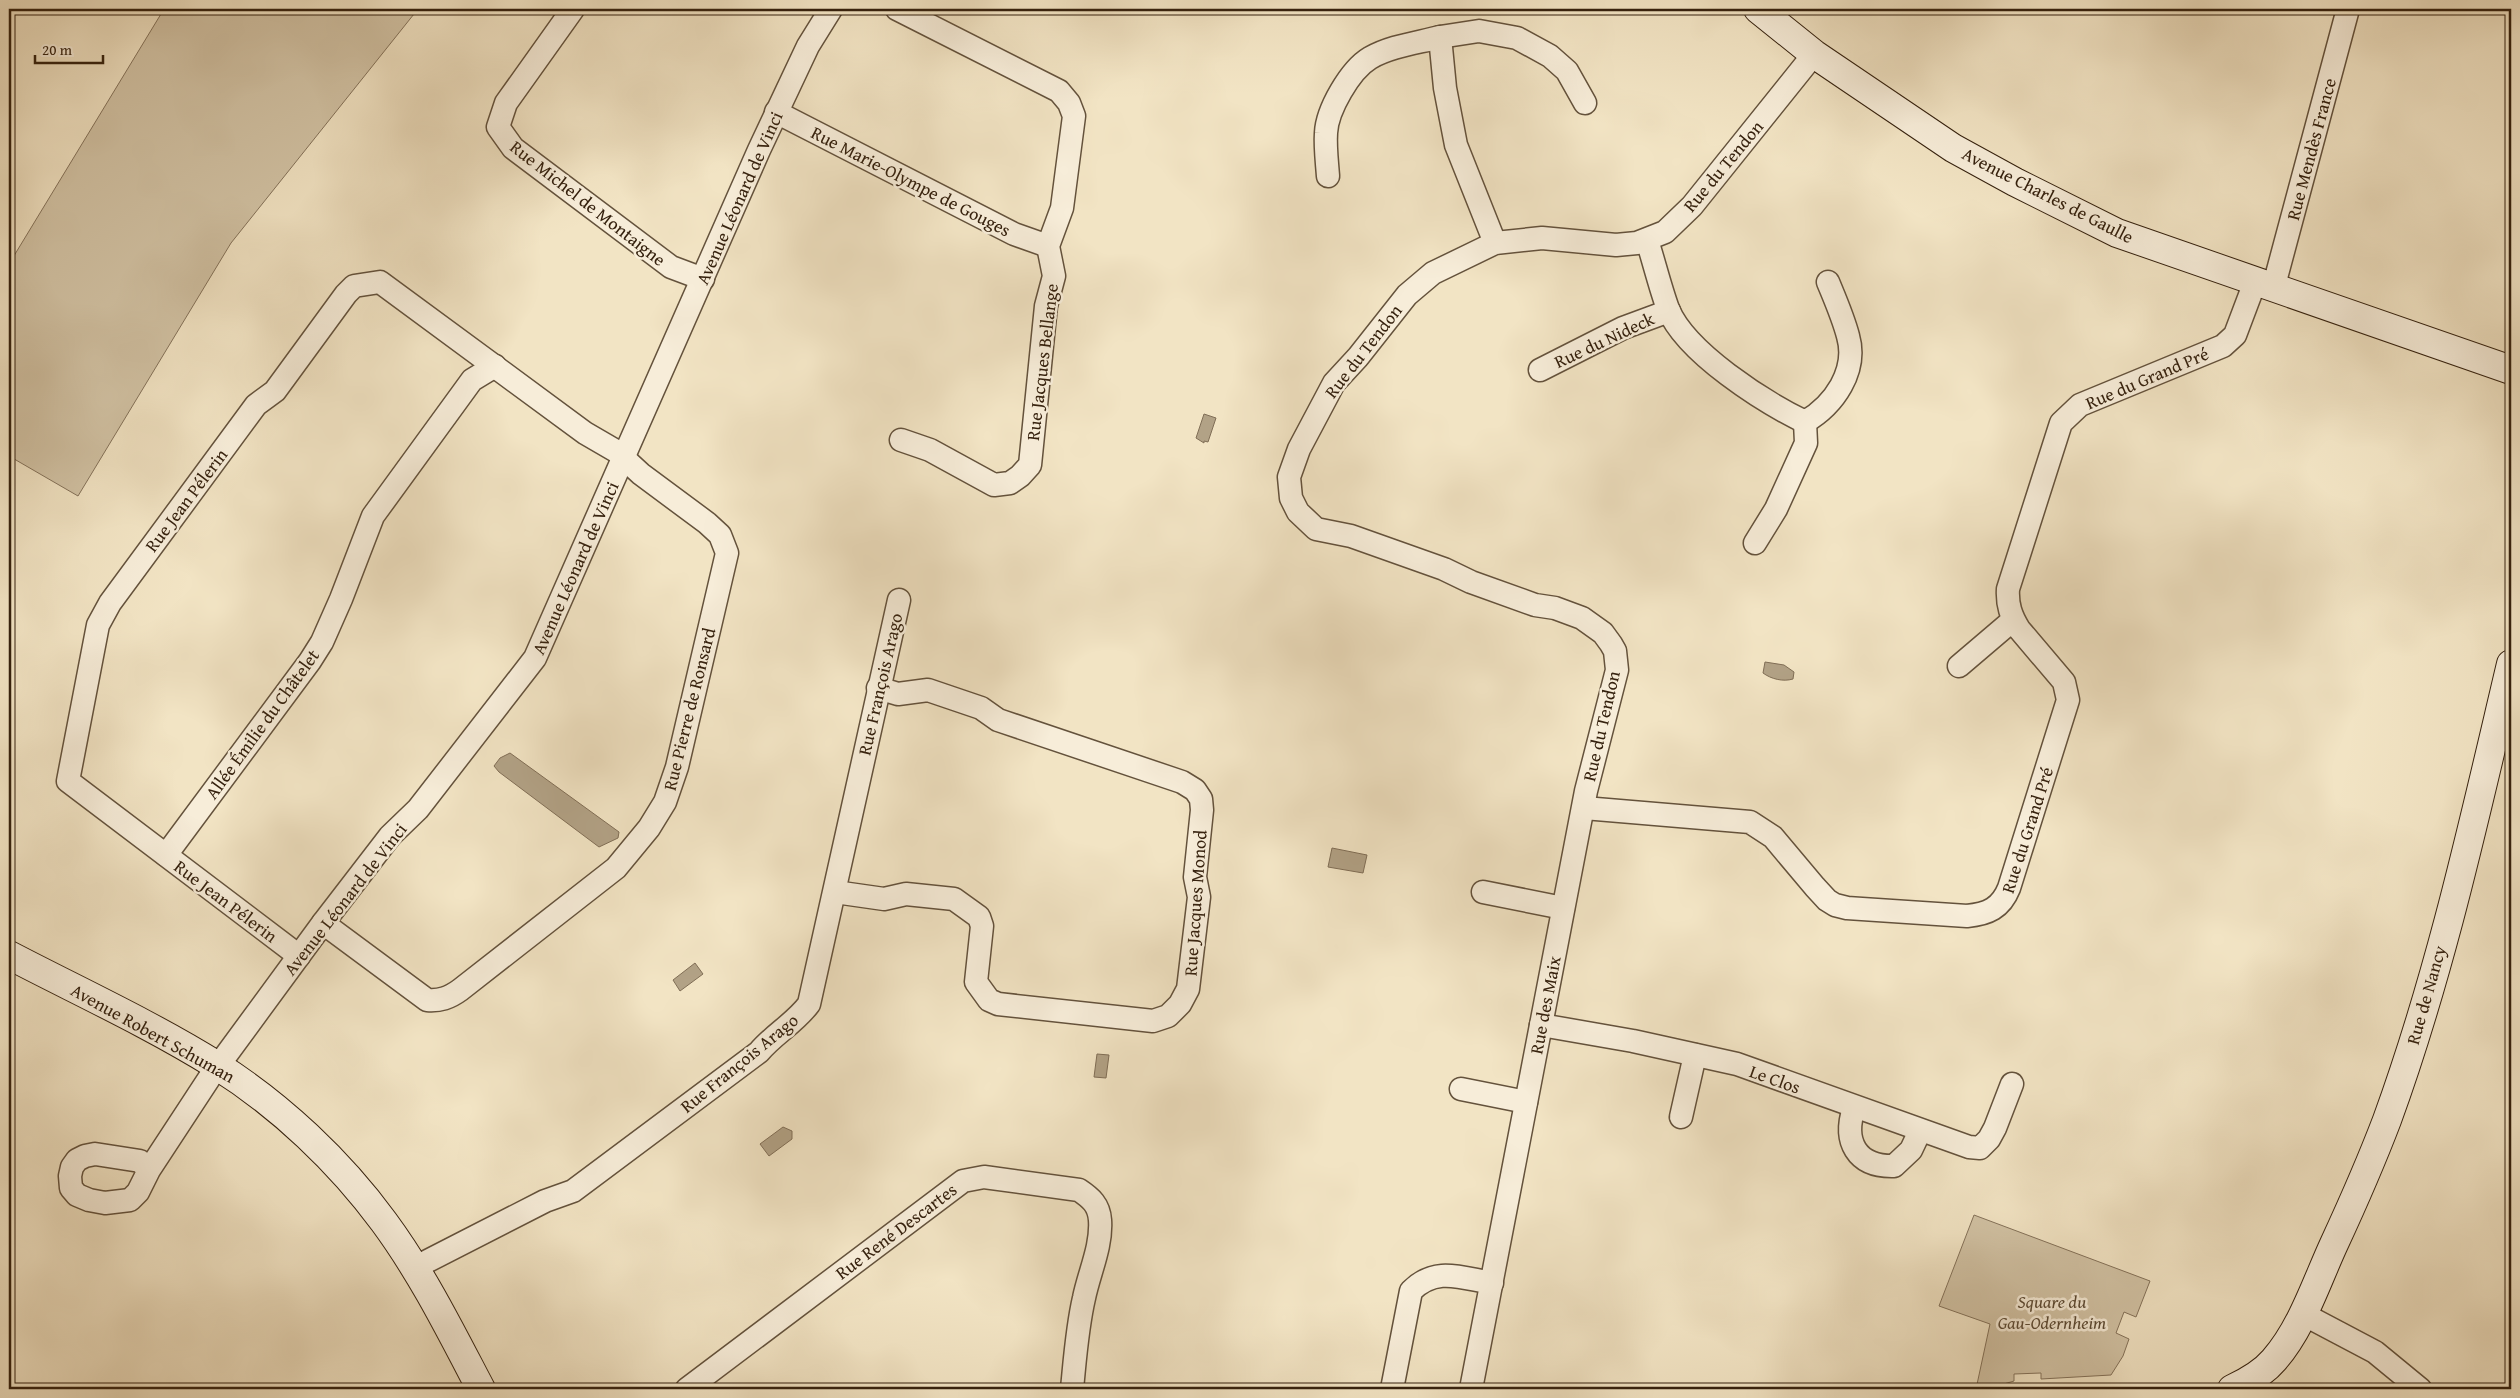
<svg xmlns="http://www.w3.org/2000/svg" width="2520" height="1398" font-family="'Gentium Book Plus',serif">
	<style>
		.green { fill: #d2c3a5; stroke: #84725a }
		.water { fill: #b2a286; stroke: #806e56 }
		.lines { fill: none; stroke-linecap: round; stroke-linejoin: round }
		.street-casing { stroke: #64523c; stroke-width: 25 }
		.secondary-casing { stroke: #35210e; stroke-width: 30 }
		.street { stroke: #f7edd9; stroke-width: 22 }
		.secondary { stroke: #f7edd9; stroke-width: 28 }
		.labels { text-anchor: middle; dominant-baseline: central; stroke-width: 5; stroke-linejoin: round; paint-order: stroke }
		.street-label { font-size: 18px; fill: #35210e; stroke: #f7edd9 }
		.park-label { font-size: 18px; font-style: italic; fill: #5c4a34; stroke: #f7edd9 }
	</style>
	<rect width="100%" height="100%" fill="#f2e4c4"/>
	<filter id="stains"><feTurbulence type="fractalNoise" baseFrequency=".004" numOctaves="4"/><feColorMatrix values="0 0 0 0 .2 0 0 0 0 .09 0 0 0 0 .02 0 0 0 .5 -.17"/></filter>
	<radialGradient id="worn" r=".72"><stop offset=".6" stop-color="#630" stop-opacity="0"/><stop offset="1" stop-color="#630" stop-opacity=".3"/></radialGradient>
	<!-- green -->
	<g class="green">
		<path d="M164 9H418L231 243 78 496 9 456V264Z"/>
		<path d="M1974 1215 2150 1281 2136 1317 2124 1312 2116 1333 2129 1339 2123 1356 2111 1375 2041 1379V1373L2014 1374V1381L1987 1389H1976L1990 1324 1939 1306Z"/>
	</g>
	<!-- water -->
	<g class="water">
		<path d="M1204 414 1216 418 1208 442 1204 441V443L1196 438Z"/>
		<path d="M1765 662 1784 665 1794 672 1793 679C1783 682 1771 679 1763 673Z"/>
		<path d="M510 753 619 832 618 838 599 847 499 772 494 766 500 758Z"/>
		<path d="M1332 848 1367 855 1363 873 1328 867Z"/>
		<path d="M695 963 703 974 680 991 673 980Z"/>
		<path d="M1097 1054 1109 1055 1106 1078 1094 1077Z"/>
		<path d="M783 1127 792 1131V1139L769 1156 760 1144Z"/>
	</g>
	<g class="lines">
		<!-- street casing -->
		<g class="street-casing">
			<g id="street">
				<path d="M573 9 506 103 498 127 513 148 671 267 703 279"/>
				<path d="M897 9 1059 91 1069 103 1074 116 1062 208 1048 246 1054 276 1046 306 1030 465 1020 476 1010 483 994 485 930 450 901 440"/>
				<path d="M776 112 1014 234 1048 246"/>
				<path d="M1328 176C1327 162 1325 147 1326 133 1327 110 1350 70 1370 58 1391 46 1417 43 1440 37"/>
				<path d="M1647 240C1654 262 1660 287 1668 309 1686 353 1764 402 1805 422 1834 405 1858 371 1848 336 1843 317 1835 299 1828 282"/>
				<path d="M1495 243 1456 145 1445 88 1440 37 1479 31 1517 38 1550 56 1567 71 1585 103"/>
				<path d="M2273 289 2348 9"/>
				<path d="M1540 370 1623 328 1669 311"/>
				<path d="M1755 543 1776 509 1806 443 1805 422"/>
				<path d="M1959 666 2013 620"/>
				<path d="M1584 808 1750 822 1773 837 1815 887 1827 900 1835 905 1847 908 1967 916C1988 914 2001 908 2009 888L2068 700 2064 682 2019 629C2011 616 2007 605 2008 589L2061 423 2080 405 2223 346 2235 335 2255 282"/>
				<path d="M166 855 310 661 322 642 341 599 373 516 472 380 495 366"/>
				<path d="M835 892 884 899 906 894 954 899 979 917 982 926 976 982 989 1000 998 1004 1153 1021 1168 1016 1180 1004 1188 989 1199 897 1195 877 1202 810 1201 799 1195 790 1182 782 998 720 981 708 928 690 898 694 878 688"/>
				<path d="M1483 892 1563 908"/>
				<path d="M299 956 68 781 98 625 110 603 256 405 275 391 346 294 354 286 380 282 585 433 616 451 641 474 707 523 720 535 727 553 677 767 665 802 649 828 616 868 460 990C449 998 440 1001 427 1000L323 923"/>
				<path d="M1541 1025 1633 1041 1737 1064 1969 1147 1980 1148 1989 1139 1995 1128 2012 1084"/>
				<path d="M1461 1089 1526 1102"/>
				<path d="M1854 1108C1843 1141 1856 1167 1894 1166L1911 1150 1920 1131"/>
				<path d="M1681 1117 1695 1055"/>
				<path d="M149 1170 140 1161 95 1154 85 1156 77 1160 72 1167 70 1176 71 1188 77 1195 89 1200 105 1203 130 1200 138 1192 149 1170 210 1077 323 923 390 836 418 809 535 658 759 150 808 46 831 9"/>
				<path d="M416 1267 545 1201 573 1191 759 1052C774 1034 795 1023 809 1004L899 600"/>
				<path d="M2303 1314 2375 1352 2420 1389"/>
				<path d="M687 1389 963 1181 984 1177 1079 1190C1091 1198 1099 1205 1100 1220 1102 1246 1089 1273 1084 1298 1077 1328 1075 1359 1072 1389"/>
				<path d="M1392 1389 1411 1291C1436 1266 1461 1278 1492 1283"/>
				<path d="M1471 1389 1586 791 1617 670 1615 651 1611 644 1603 633 1582 618 1555 608 1535 605 1471 582 1444 569 1351 536 1316 529 1298 512 1291 498 1289 477 1299 449 1334 383 1358 357 1407 295 1433 273 1495 243 1542 238 1616 245 1637 243 1665 232 1692 206 1814 54"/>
			</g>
		</g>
		<!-- secondary casing -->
		<g class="secondary-casing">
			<g id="secondary">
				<path d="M1758 9 1814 54 1953 148 2015 182 2117 233 2511 370"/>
				<path d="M9 955C78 991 150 1024 216 1065 280 1105 340 1162 384 1222 423 1275 451 1332 481 1389"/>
				<path d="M2232 1389C2247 1382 2263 1373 2274 1360 2302 1328 2316 1283 2334 1244 2353 1203 2371 1162 2387 1120 2441 972 2475 816 2511 664"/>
			</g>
		</g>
		<!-- street -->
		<use href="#street" class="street"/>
		<!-- secondary -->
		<use href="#secondary" class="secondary"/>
	</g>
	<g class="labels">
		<!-- street labels -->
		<g class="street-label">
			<text transform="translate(2311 149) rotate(-75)">Rue Mendès France</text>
			<text transform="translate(1723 166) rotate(-50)">Rue du Tendon</text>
			<text transform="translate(911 181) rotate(27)">Rue Marie-Olympe de Gouges</text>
			<text transform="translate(2048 195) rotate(27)">Avenue Charles de Gaulle</text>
			<text transform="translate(739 198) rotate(-66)">Avenue Léonard de Vinci</text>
			<text transform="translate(588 203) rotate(38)">Rue Michel de Montaigne</text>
			<text transform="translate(1604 340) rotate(-25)">Rue du Nideck</text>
			<text transform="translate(1363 351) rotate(-52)">Rue du Tendon</text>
			<text transform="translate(1042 362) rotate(-83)">Rue Jacques Bellange</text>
			<text transform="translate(2147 378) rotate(-23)">Rue du Grand Pré</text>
			<text transform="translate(186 500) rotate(-53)">Rue Jean Pélerin</text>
			<text transform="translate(575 568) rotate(-66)">Avenue Léonard de Vinci</text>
			<text transform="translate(880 684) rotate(-77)">Rue François Arago</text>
			<text transform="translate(689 709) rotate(-76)">Rue Pierre de Ronsard</text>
			<text transform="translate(262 724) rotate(-54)">Allée Émilie du Châtelet</text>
			<text transform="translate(1601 726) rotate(-77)">Rue du Tendon</text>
			<text transform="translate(2027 830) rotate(-72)">Rue du Grand Pré</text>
			<text transform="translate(345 899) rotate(-52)">Avenue Léonard de Vinci</text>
			<text transform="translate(226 901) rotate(37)">Rue Jean Pélerin</text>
			<text transform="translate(1195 903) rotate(-86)">Rue Jacques Monod</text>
			<text transform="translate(2426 995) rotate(-74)">Rue de Nancy</text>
			<text transform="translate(1545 1005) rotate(-79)">Rue des Maix</text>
			<text transform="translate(153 1033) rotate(29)">Avenue Robert Schuman</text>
			<text transform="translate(739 1063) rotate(-39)">Rue François Arago</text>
			<text transform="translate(1775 1079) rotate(20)">Le Clos</text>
			<text transform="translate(896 1231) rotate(-37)">Rue René Descartes</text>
		</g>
		<!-- park labels -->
		<g class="park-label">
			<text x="2052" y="1301">Square du<tspan x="2052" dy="21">Gau-Odernheim</tspan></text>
		</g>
	</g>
	<!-- margin -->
	<rect width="2520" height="1398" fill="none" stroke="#f2e4c4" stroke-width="30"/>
	<rect x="10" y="10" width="2500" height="1378" fill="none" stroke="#35210e" stroke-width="2.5"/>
	<rect x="15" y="15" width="2490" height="1368" fill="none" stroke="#35210e"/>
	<!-- scale -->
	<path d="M35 55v8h68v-8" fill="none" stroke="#35210e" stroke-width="2.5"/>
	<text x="42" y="55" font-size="15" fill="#35210e" stroke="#f7edd9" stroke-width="4" paint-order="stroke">20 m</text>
	<rect width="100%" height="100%" filter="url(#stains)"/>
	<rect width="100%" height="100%" fill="url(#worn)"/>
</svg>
